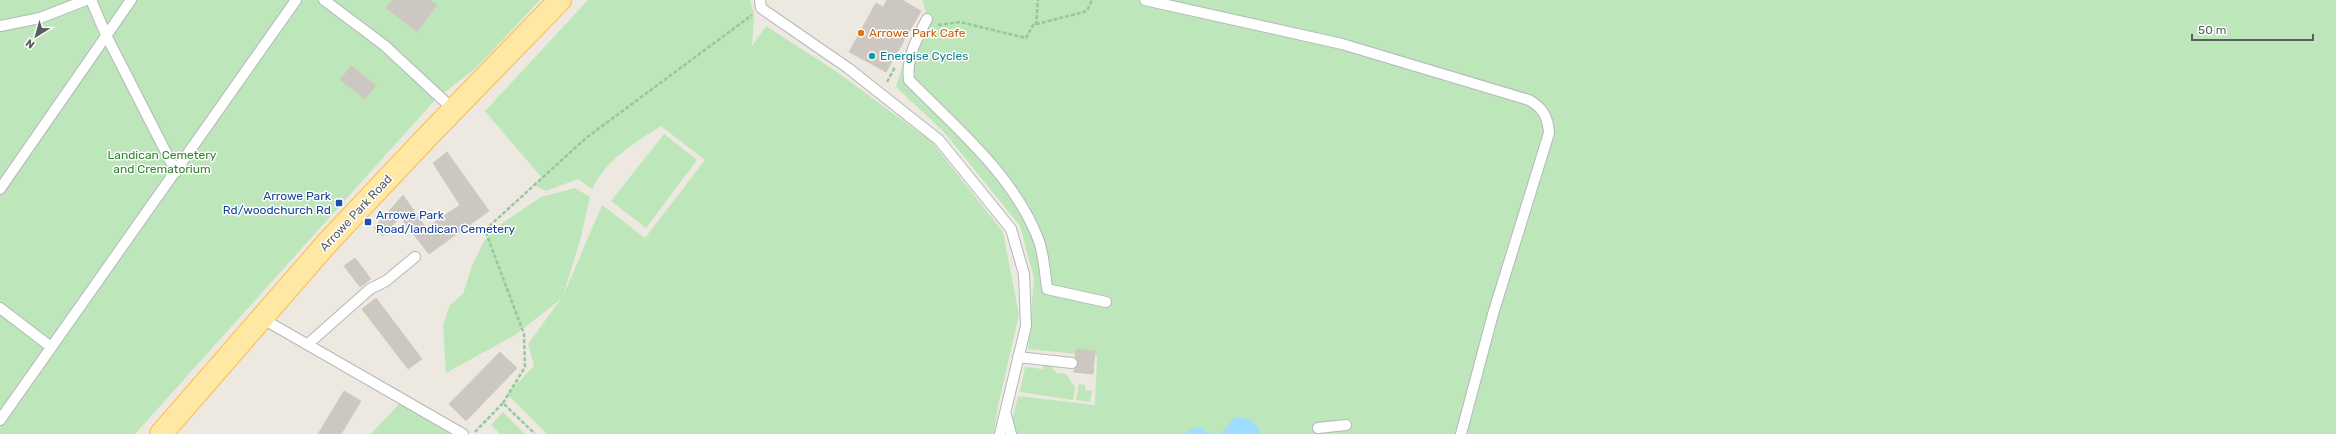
<svg xmlns="http://www.w3.org/2000/svg" width="2336" height="434" font-family="Rubik,sans-serif">
	<style>
		.green { fill: #bde7ba }
		.water { fill: #9eddff }
		.building { fill: #cdc7c1; stroke: #d2cabe }
		.lines { fill: none; stroke-linecap: round; stroke-linejoin: round }
		.service-casing { stroke: #b3b7bc; stroke-width: 12 }
		.primary-casing { stroke: #fcbb4a; stroke-width: 24 }
		.path { stroke: #93c99d; stroke-width: 2.5; stroke-dasharray: 4 2; stroke-linecap: butt }
		.service { stroke: #fff; stroke-width: 10 }
		.primary { stroke: #ffe8a3; stroke-width: 22 }
		.food-dot { fill: #e8710a; stroke: #fff; stroke-width: 1.5 }
		.culture-dot { fill: #0f9aa8; stroke: #fff; stroke-width: 1.5 }
		.transit-dot { fill: #1a4fb4; stroke: #fff; stroke-width: 1.5 }
		.labels { text-anchor: middle; dominant-baseline: central; stroke-width: 3; stroke-linejoin: round; paint-order: stroke }
		.food-label { font-size: 12px; fill: #c56008; stroke: #fff; text-anchor: start }
		.culture-label { font-size: 12px; fill: #0d838f; stroke: #fff; text-anchor: start }
		.park-label { font-size: 12px; fill: #30852e; stroke: #fff }
		.transit-label { font-size: 12px; fill: #164399; stroke: #fff; text-anchor: end }
		.street-label { font-size: 12px; fill: #595e62; stroke: #fff }
	</style>
	<rect width="100%" height="100%" fill="#ede9e0"/>
	<!-- green -->
	<g class="green">
		<path d="M0 0H540L477 67 435 100 135 434H0Z"/>
		<path d="M588 0H750L754 13 752 46 766 26 837 72 932 142 1003 232 1019 315 998 406 994 434H547L507 394 534 366 528 344 561 299 515 335 446 373 443 325 450 305 463 294 472 266 484 241 498 226 541 197 575 188 590 197 580 241 563 296 602 205 645 238 705 160 661 126C633 144 608 158 592 189L578 179 546 191 536 186 541 177 485 111Z"/>
		<path d="M922 0H2336V434H1016L1012 420 1018 396 1095 405 1097 356 1028 349 1034 278 1020 226 944 132 896 87 908 48 926 12Z"/>
		<path d="M664 134 697 160 646 228 611 201Z"/>
		<path d="M1044 363 1053 364 1052 369 1057 373 1066 374 1075 387 1073 400 1020 392 1025 367 1043 369Z"/>
		<path d="M1079 384 1085 385V390L1092 391 1090 402 1076 400Z"/>
		<path d="M401 402 433 419 450 434H371Z"/>
		<path d="M503 412 525 434H500L491 425Z"/>
	</g>
	<!-- water -->
	<g class="water">
		<path d="M1235 417C1245 417 1260 422 1260 434H1221Z"/>
		<path d="M1201 428 1211 434H1184L1191 429Z"/>
	</g>
	<!-- building -->
	<g class="building">
		<path d="M392 0H429L437 5 417 32 386 8Z"/>
		<path d="M887 0H902L921 11 886 72 849 52 876 3 883 7Z"/>
		<path d="M351 66 376 85 365 99 340 80Z"/>
		<path d="M447 152 489 211 429 254 400 217 383 236 374 228 403 195 426 228 460 205 433 163Z"/>
		<path d="M355 258 371 279 360 287 344 266Z"/>
		<path d="M376 298 422 359 408 369 362 309Z"/>
		<path d="M1076 349 1095 351 1093 374 1073 372 1078 363 1075 357Z"/>
		<path d="M500 352 517 368 466 421 449 404Z"/>
		<path d="M344 391 361 401 341 434H318Z"/>
	</g>
	<g class="lines">
		<!-- service casing -->
		<g class="service-casing">
			<g id="service">
				<path d="M91 0 106 35 176 172"/>
				<path d="M324 0 384 45 454 110"/>
				<path d="M760 0 761 8 848 68 939 140 1011 229 1024 274 1026 326 1000 434"/>
				<path d="M1145 0 1342 44 1529 100C1543 108 1548 117 1549 133L1493 314 1461 434"/>
				<path d="M927 19C917 38 906 58 909 80 956 128 1014 175 1039 241 1044 256 1045 273 1047 289L1106 302"/>
				<path d="M0 26 40 18 86 0"/>
				<path d="M0 189 131 0"/>
				<path d="M0 308 51 347"/>
				<path d="M263 319 463 434"/>
				<path d="M308 344 370 289 386 281 415 257"/>
				<path d="M1018 357 1072 363"/>
				<path d="M1006 415 1011 434"/>
				<path d="M0 420 296 0"/>
				<path d="M1318 428 1346 425"/>
			</g>
		</g>
		<!-- primary casing -->
		<g class="primary-casing">
			<path id="primary" d="M161 434 328 242 428 136 560 0"/>
		</g>
		<!-- path -->
		<g class="path">
			<path d="M938 25 960 22 1026 38 1033 25 1087 11 1092 0"/>
			<path d="M1036 25 1038 0"/>
			<path d="M887 82 895 67"/>
			<path d="M503 403 525 367 524 334 485 230 586 138 752 15"/>
			<path d="M475 432 503 403 535 434"/>
		</g>
		<!-- service -->
		<use href="#service" class="service"/>
		<!-- primary -->
		<use href="#primary" class="primary"/>
	</g>
	<!-- markers -->
	<circle class="food-dot" cx="861" cy="33" r="4"/>
	<circle class="culture-dot" cx="872" cy="56" r="4"/>
	<g class="transit-dot">
		<rect x="335" y="199" width="8" height="8" rx="2"/>
		<rect x="364" y="218" width="8" height="8" rx="2"/>
	</g>
	<g class="labels">
		<!-- food labels -->
		<g class="food-label">
			<text x="869" y="33">Arrowe Park Cafe</text>
		</g>
		<!-- culture labels -->
		<g class="culture-label">
			<text x="880" y="56">Energise Cycles</text>
		</g>
		<!-- park labels -->
		<g class="park-label">
			<text x="162" y="155">Landican Cemetery<tspan x="162" dy="14">and Crematorium</tspan></text>
		</g>
		<!-- transit labels -->
		<g class="transit-label">
			<text x="331" y="196">Arrowe Park<tspan x="331" dy="14">Rd/woodchurch Rd</tspan></text>
			<text x="376" y="215" text-anchor="start">Arrowe Park<tspan x="376" dy="14">Road/landican Cemetery</tspan></text>
		</g>
		<!-- street labels -->
		<g class="street-label">
			<text transform="translate(356 213) rotate(-47)">Arrowe Park Road</text>
		</g>
	</g>
	<!-- north arrow -->
	<g transform="translate(36 36) rotate(217)" stroke="#ffffff" stroke-width="3" paint-order="stroke">
	<path d="M0-3L7 15L0 10L-7 15Z" fill="#595e62"/>
	<text y="-6" font-size="11" font-weight="bold" text-anchor="middle" fill="#595e62">N</text>
	</g>
	<!-- scale -->
	<path d="M2192 34v6h121v-6" fill="none" stroke="#595e62" stroke-width="2"/>
	<text x="2198" y="34" font-size="12" fill="#595e62" stroke="#ffffff" stroke-width="3" paint-order="stroke">50 m</text>
</svg>
